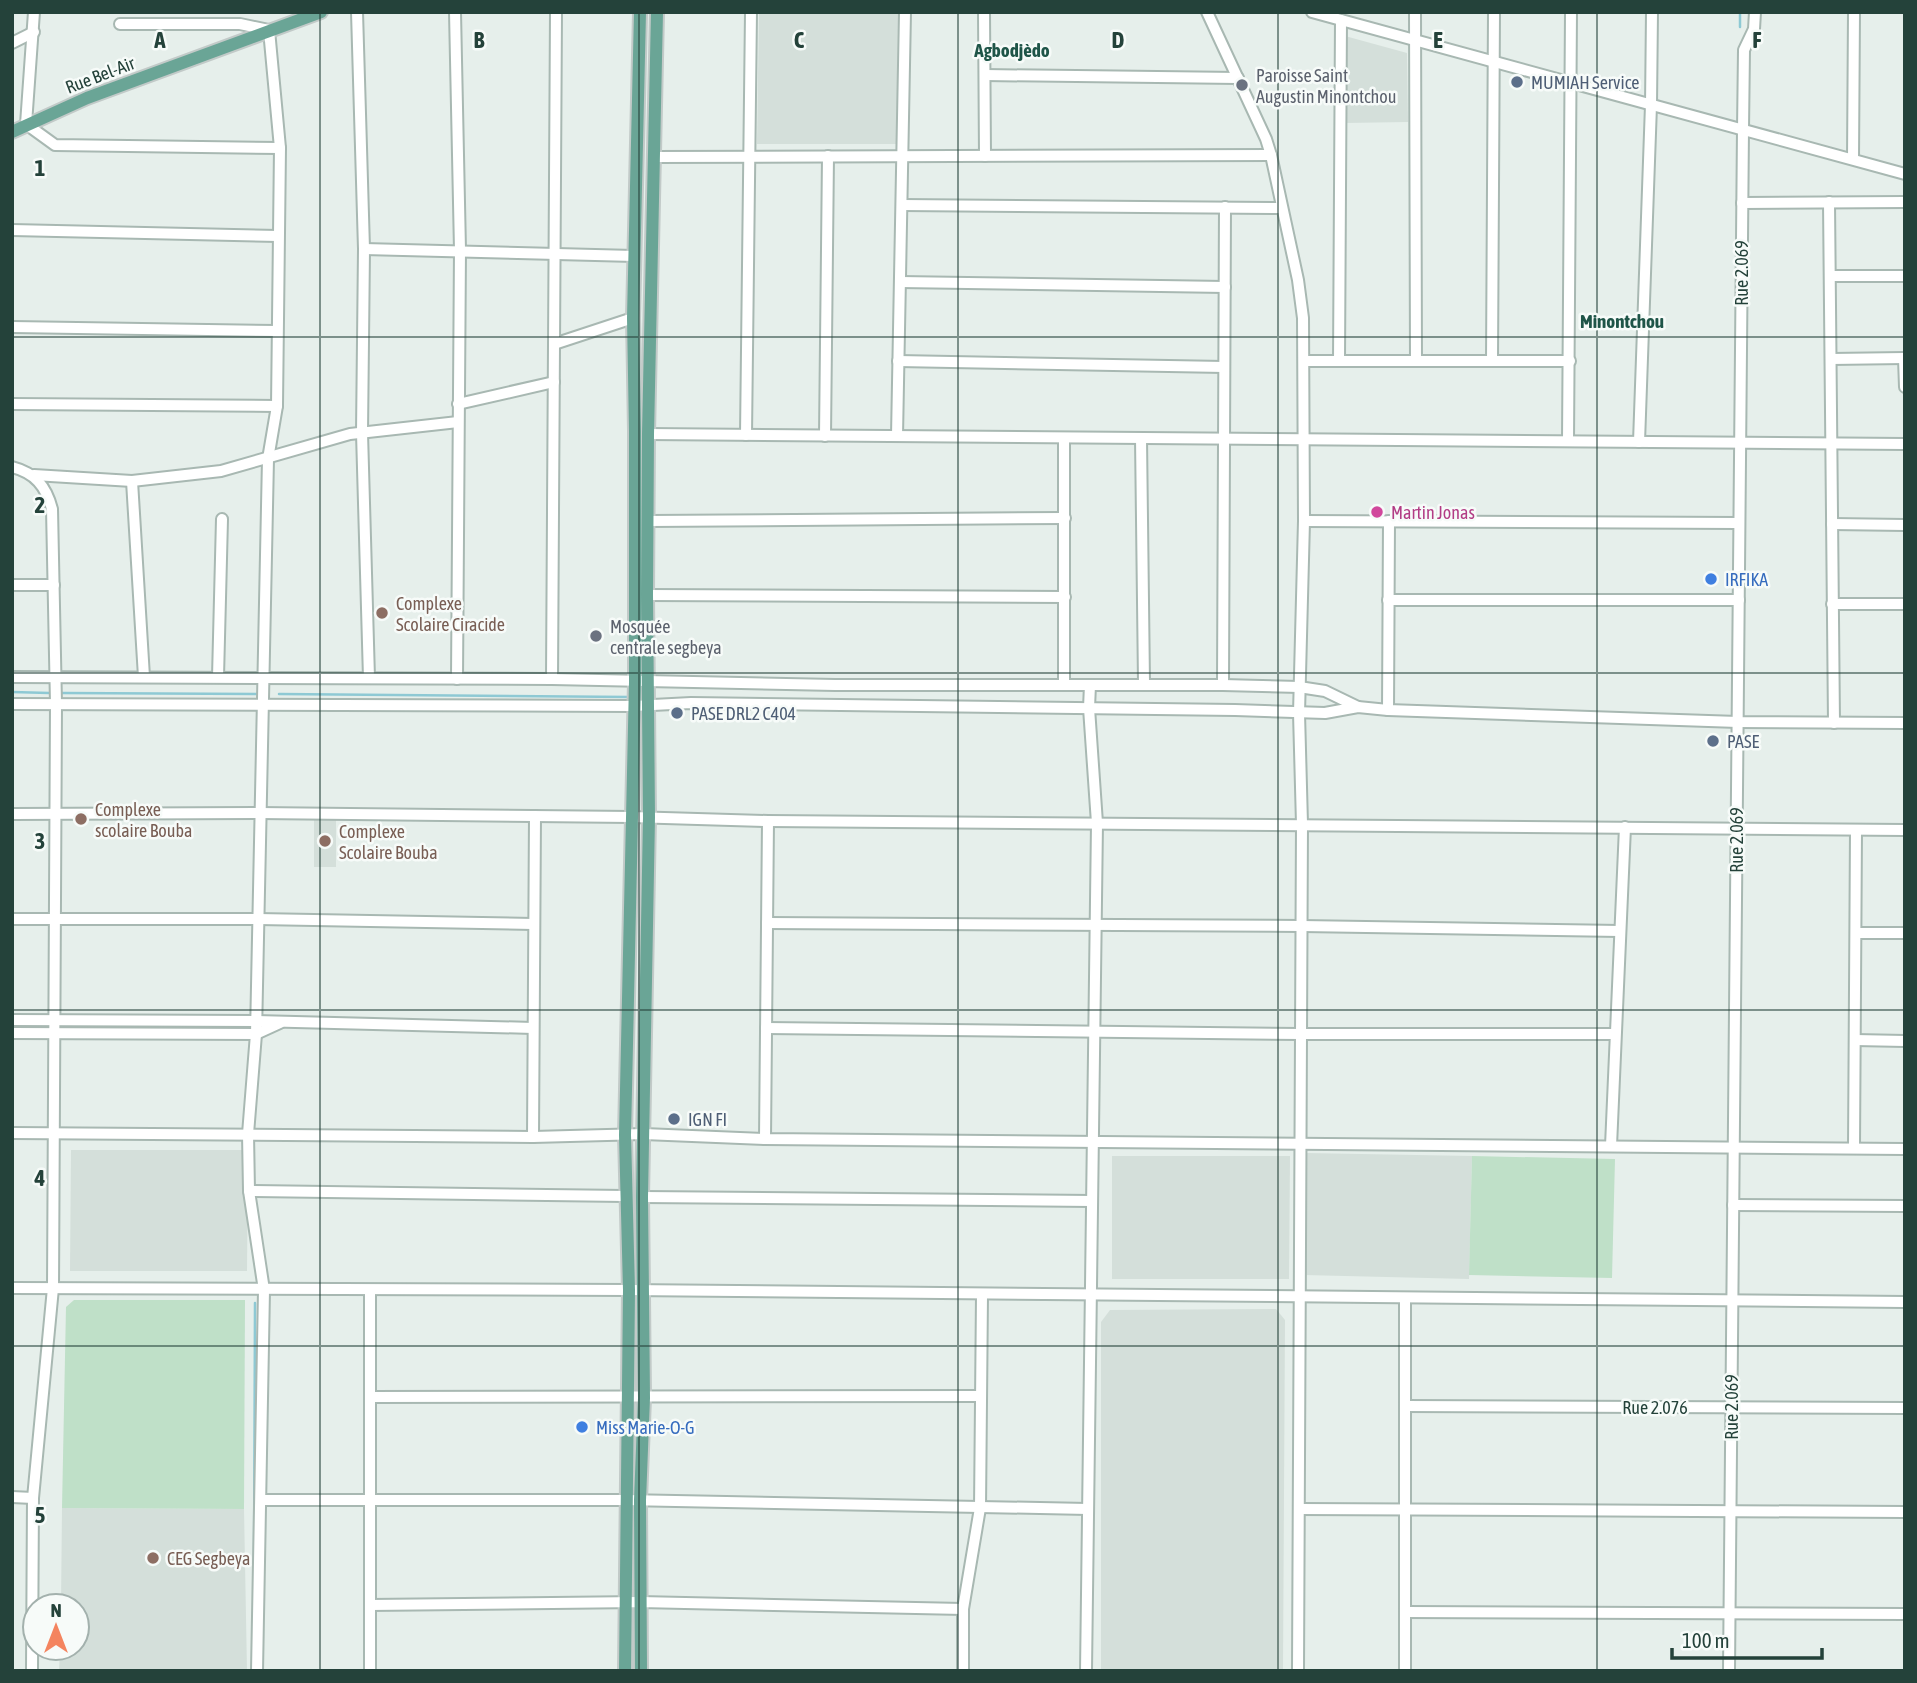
<svg xmlns="http://www.w3.org/2000/svg" width="1917" height="1683" font-family="'Asap Condensed',sans-serif">
	<style>
		.built { fill: #d4dfda }
		.green { fill: #bfe0c8 }
		.lines { fill: none; stroke-linecap: round; stroke-linejoin: round }
		.stream { stroke: #8ec9d4; stroke-width: 2.5 }
		.minor-casing { stroke: #a8b8b2; stroke-width: 14 }
		.major-casing { stroke: #c2cac8; stroke-width: 16 }
		.minor { stroke: #fff; stroke-width: 10 }
		.major { stroke: #6aa596; stroke-width: 12 }
		.grid { fill: none; stroke: #24423a; stroke-width: 2; stroke-opacity: 0.55 }
		.service-dot { fill: #5c6f8a; stroke: #f7fbf9; stroke-width: 2.5 }
		.worship-dot { fill: #6b7280; stroke: #f7fbf9; stroke-width: 2.5 }
		.hotel-dot { fill: #d1479c; stroke: #f7fbf9; stroke-width: 2.5 }
		.shop-dot { fill: #3f7fe0; stroke: #f7fbf9; stroke-width: 2.5 }
		.education-dot { fill: #8d6e63; stroke: #f7fbf9; stroke-width: 2.5 }
		.labels { text-anchor: middle; dominant-baseline: central; stroke-width: 5; stroke-linejoin: round; paint-order: stroke }
		.street-label { font-size: 18px; fill: #24423a; stroke: #f7fbf9 }
		.worship-label { font-size: 18px; fill: #5b616d; stroke: #f7fbf9; text-anchor: start }
		.service-label { font-size: 18px; fill: #4e5e75; stroke: #f7fbf9; text-anchor: start }
		.hotel-label { font-size: 18px; fill: #b23c85; stroke: #f7fbf9; text-anchor: start }
		.shop-label { font-size: 18px; fill: #366cbe; stroke: #f7fbf9; text-anchor: start }
		.education-label { font-size: 18px; fill: #785e54; stroke: #f7fbf9; text-anchor: start }
		.neighbourhood-label { font-size: 19px; font-weight: bold; fill: #1f5548; stroke: #f7fbf9 }
		.grid-label { font-size: 23px; text-anchor: middle; font-weight: bold; fill: #24423a; stroke: #f7fbf9; stroke-width: 5; stroke-linejoin: round; paint-order: stroke }
	</style>
	<rect width="100%" height="100%" fill="#e6efeb"/>
	<!-- built -->
	<g class="built">
		<path d="M759 12H898L897 144H757Z"/>
		<path d="M1345 36 1407 53 1408 122 1345 123Z"/>
		<rect x="314" y="815" width="22" height="52"/>
		<path d="M71 1150H248L247 1271H70Z"/>
		<path d="M1306 1153 1472 1156 1469 1279 1304 1275Z"/>
		<path d="M1112 1156H1290L1289 1279H1112Z"/>
		<path d="M1276 1309 1285 1320 1283 1671H1101V1322L1110 1310Z"/>
		<path d="M62 1508 244 1509 247 1671H59L60 1648H77V1606H61Z"/>
	</g>
	<!-- green -->
	<g class="green">
		<path d="M1472 1156 1615 1159 1612 1278 1469 1275Z"/>
		<path d="M74 1300H245L244 1509 62 1508 66 1307Z"/>
	</g>
	<g class="lines">
		<!-- stream -->
		<g class="stream">
			<path d="M1740 27V12"/>
			<path d="M12 692 49 693"/>
			<path d="M62 693 257 694"/>
			<path d="M279 694 630 697"/>
			<path d="M12 1026H45"/>
			<path d="M62 1027 211 1029"/>
			<path d="M254 1566 255 1303"/>
		</g>
		<!-- minor casing -->
		<g class="minor-casing">
			<g id="minor">
				<path d="M34 12 26 124 55 145 280 148"/>
				<path d="M357 12 364 249 362 433 369 678"/>
				<path d="M455 12 460 250 457 679"/>
				<path d="M984 12 985 156"/>
				<path d="M1207 12 1266 139 1271 155 1298 280 1303 318 1304 521 1299 713 1302 824 1298 1671"/>
				<path d="M1312 12 1905 174"/>
				<path d="M1415 12 1416 361"/>
				<path d="M120 24H240L269 30 280 148 277 406 268 459 256 1034 248 1134 249 1191 264 1290 257 1671"/>
				<path d="M12 43 34 32"/>
				<path d="M985 75 1238 78"/>
				<path d="M653 157 1271 155"/>
				<path d="M1853 159 1854 12"/>
				<path d="M1829 202 1834 723"/>
				<path d="M1742 203 1905 202"/>
				<path d="M902 205 1281 208"/>
				<path d="M12 230 278 236"/>
				<path d="M364 249 634 256"/>
				<path d="M1830 276H1905"/>
				<path d="M900 282 1225 287"/>
				<path d="M12 327 277 331"/>
				<path d="M554 344 633 318"/>
				<path d="M1904 358 1905 387"/>
				<path d="M1831 359 1905 358"/>
				<path d="M898 361 1224 367"/>
				<path d="M1304 361H1570"/>
				<path d="M1339 361 1341 20"/>
				<path d="M1492 361 1494 12"/>
				<path d="M12 404 277 406"/>
				<path d="M458 404 554 382"/>
				<path d="M648 434 1905 444"/>
				<path d="M746 435 751 12"/>
				<path d="M825 436 828 156"/>
				<path d="M897 436 905 12"/>
				<path d="M1064 438V684"/>
				<path d="M1141 438 1144 683"/>
				<path d="M1568 441 1571 12"/>
				<path d="M1639 442 1651 105 1652 12"/>
				<path d="M12 467C35 473 46 486 52 509L56 704 53 1288 33 1498 32 1671"/>
				<path d="M34 475 132 481 221 471 350 434 458 422"/>
				<path d="M132 481 144 677"/>
				<path d="M649 521 1065 518"/>
				<path d="M1304 521 1739 523"/>
				<path d="M1832 524 1905 525"/>
				<path d="M12 585H54"/>
				<path d="M647 595 1065 597"/>
				<path d="M1388 600H1739"/>
				<path d="M1832 604H1905"/>
				<path d="M12 677 552 679 835 685H1223L1299 687 1325 691 1358 707"/>
				<path d="M218 677 222 519"/>
				<path d="M552 679 556 12"/>
				<path d="M1223 685 1225 207"/>
				<path d="M12 704 634 706 691 703 1235 710 1325 713 1358 707 1388 710 1738 722 1905 723"/>
				<path d="M1388 710 1389 521"/>
				<path d="M12 814 259 813 631 817 768 821 1905 830"/>
				<path d="M12 919H258L533 924"/>
				<path d="M767 923 1302 926 1620 931"/>
				<path d="M1856 933H1905"/>
				<path d="M12 1020 256 1021 533 1028"/>
				<path d="M766 1028 1301 1034H1615"/>
				<path d="M12 1033 256 1034 280 1023"/>
				<path d="M1855 1040 1905 1041"/>
				<path d="M12 1133 533 1137 644 1134 765 1139 1905 1149"/>
				<path d="M533 1137 535 816"/>
				<path d="M765 1139 768 821"/>
				<path d="M1611 1146 1625 827"/>
				<path d="M1854 1148 1856 830"/>
				<path d="M249 1191 625 1196"/>
				<path d="M642 1197 1092 1201"/>
				<path d="M1733 1205 1905 1206"/>
				<path d="M12 1288 629 1290 1905 1302"/>
				<path d="M1405 1298V1671"/>
				<path d="M370 1397 981 1396"/>
				<path d="M1405 1406 1905 1408"/>
				<path d="M12 1497 33 1498"/>
				<path d="M261 1500H625L1088 1509"/>
				<path d="M1299 1509 1905 1512"/>
				<path d="M370 1605 640 1602 963 1609"/>
				<path d="M1405 1612 1905 1614"/>
				<path d="M370 1671V1291"/>
				<path d="M963 1671V1609L980 1508 982 1295"/>
				<path d="M1086 1671 1097 823 1089 708 1090 685"/>
				<path d="M1729 1671 1743 129 1744 50 1754 29 1755 12"/>
			</g>
		</g>
		<!-- major casing -->
		<g class="major-casing">
			<g id="major">
				<path d="M12 132 87 98 321 12"/>
				<path d="M625 1671 629 1290 625 1135 635 682V431L633 318 640 12"/>
				<path d="M641 1671 640 1500 644 1398 642 1197 649 817 647 595 648 434 657 12"/>
			</g>
		</g>
		<!-- minor -->
		<use href="#minor" class="minor"/>
		<!-- major -->
		<use href="#major" class="major"/>
	</g>
	<!-- grid -->
	<path class="grid" d="M320 12V1671M639 12V1671M958 12V1671M1278 12V1671M1597 12V1671M12 337H1905M12 673H1905M12 1010H1905M12 1346H1905"/>
	<!-- markers -->
	<g class="service-dot">
		<circle cx="1517" cy="82" r="7"/>
		<circle cx="677" cy="713" r="7"/>
		<circle cx="1713" cy="741" r="7"/>
		<circle cx="674" cy="1119" r="7"/>
	</g>
	<g class="worship-dot">
		<circle cx="1242" cy="85" r="7"/>
		<circle cx="596" cy="636" r="7"/>
	</g>
	<circle class="hotel-dot" cx="1377" cy="512" r="7"/>
	<g class="shop-dot">
		<circle cx="1711" cy="579" r="7"/>
		<circle cx="582" cy="1427" r="7"/>
	</g>
	<g class="education-dot">
		<circle cx="382" cy="613" r="7"/>
		<circle cx="81" cy="819" r="7"/>
		<circle cx="325" cy="841" r="7"/>
		<circle cx="153" cy="1558" r="7"/>
	</g>
	<g class="labels">
		<!-- street labels -->
		<g class="street-label">
			<text transform="translate(100 75) rotate(-21)">Rue Bel-Air</text>
			<text transform="translate(1741 273) rotate(-90)">Rue 2.069</text>
			<text transform="translate(1736 840) rotate(-90)">Rue 2.069</text>
			<text x="1655" y="1407">Rue 2.076</text>
			<text transform="translate(1731 1407) rotate(-90)">Rue 2.069</text>
		</g>
		<!-- worship labels -->
		<g class="worship-label">
			<text x="1256" y="75">Paroisse Saint<tspan x="1256" dy="21">Augustin Minontchou</tspan></text>
			<text x="610" y="626">Mosquée<tspan x="610" dy="21">centrale segbeya</tspan></text>
		</g>
		<!-- service labels -->
		<g class="service-label">
			<text x="1531" y="82">MUMIAH Service</text>
			<text x="691" y="713">PASE DRL2 C404</text>
			<text x="1727" y="741">PASE</text>
			<text x="688" y="1119">IGN FI</text>
		</g>
		<!-- hotel labels -->
		<g class="hotel-label">
			<text x="1391" y="512">Martin Jonas</text>
		</g>
		<!-- shop labels -->
		<g class="shop-label">
			<text x="1725" y="579">IRFIKA</text>
			<text x="596" y="1427">Miss Marie-O-G</text>
		</g>
		<!-- education labels -->
		<g class="education-label">
			<text x="396" y="603">Complexe<tspan x="396" dy="21">Scolaire Ciracide</tspan></text>
			<text x="95" y="809">Complexe<tspan x="95" dy="21">scolaire Bouba</tspan></text>
			<text x="339" y="831">Complexe<tspan x="339" dy="21">Scolaire Bouba</tspan></text>
			<text x="167" y="1558">CEG Segbeya</text>
		</g>
		<!-- neighbourhood labels -->
		<g class="neighbourhood-label">
			<text x="1012" y="50">Agbodjèdo</text>
			<text x="1622" y="321">Minontchou</text>
		</g>
	</g>
	<g class="grid-label">
		<text x="160" y="48">A</text>
		<text x="479" y="48">B</text>
		<text x="799" y="48">C</text>
		<text x="1118" y="48">D</text>
		<text x="1438" y="48">E</text>
		<text x="1757" y="48">F</text>
		<text x="40" y="176">1</text>
		<text x="40" y="513">2</text>
		<text x="40" y="849">3</text>
		<text x="40" y="1186">4</text>
		<text x="40" y="1523">5</text>
	</g>
	<!-- border -->
	<rect width="1917" height="1683" fill="none" stroke="#24423a" stroke-width="28"/>
	<!-- north arrow -->
	<g transform="translate(56 1627)"><circle r="33" fill="#f7fbf9" stroke="#a3b1ad" stroke-width="2"/>
	<path d="M0-5L12 26L0 18L-12 26Z" fill="#f4845f"/>
	<text y="-10" font-size="19" font-weight="bold" text-anchor="middle" fill="#24423a">N</text>
	</g>
	<!-- scale -->
	<path d="M1672 1648v10h150v-10" fill="none" stroke="#24423a" stroke-width="3.5"/>
	<text x="1682" y="1648" font-size="21" fill="#24423a" stroke="#f7fbf9" stroke-width="5" paint-order="stroke">100 m</text>
</svg>
